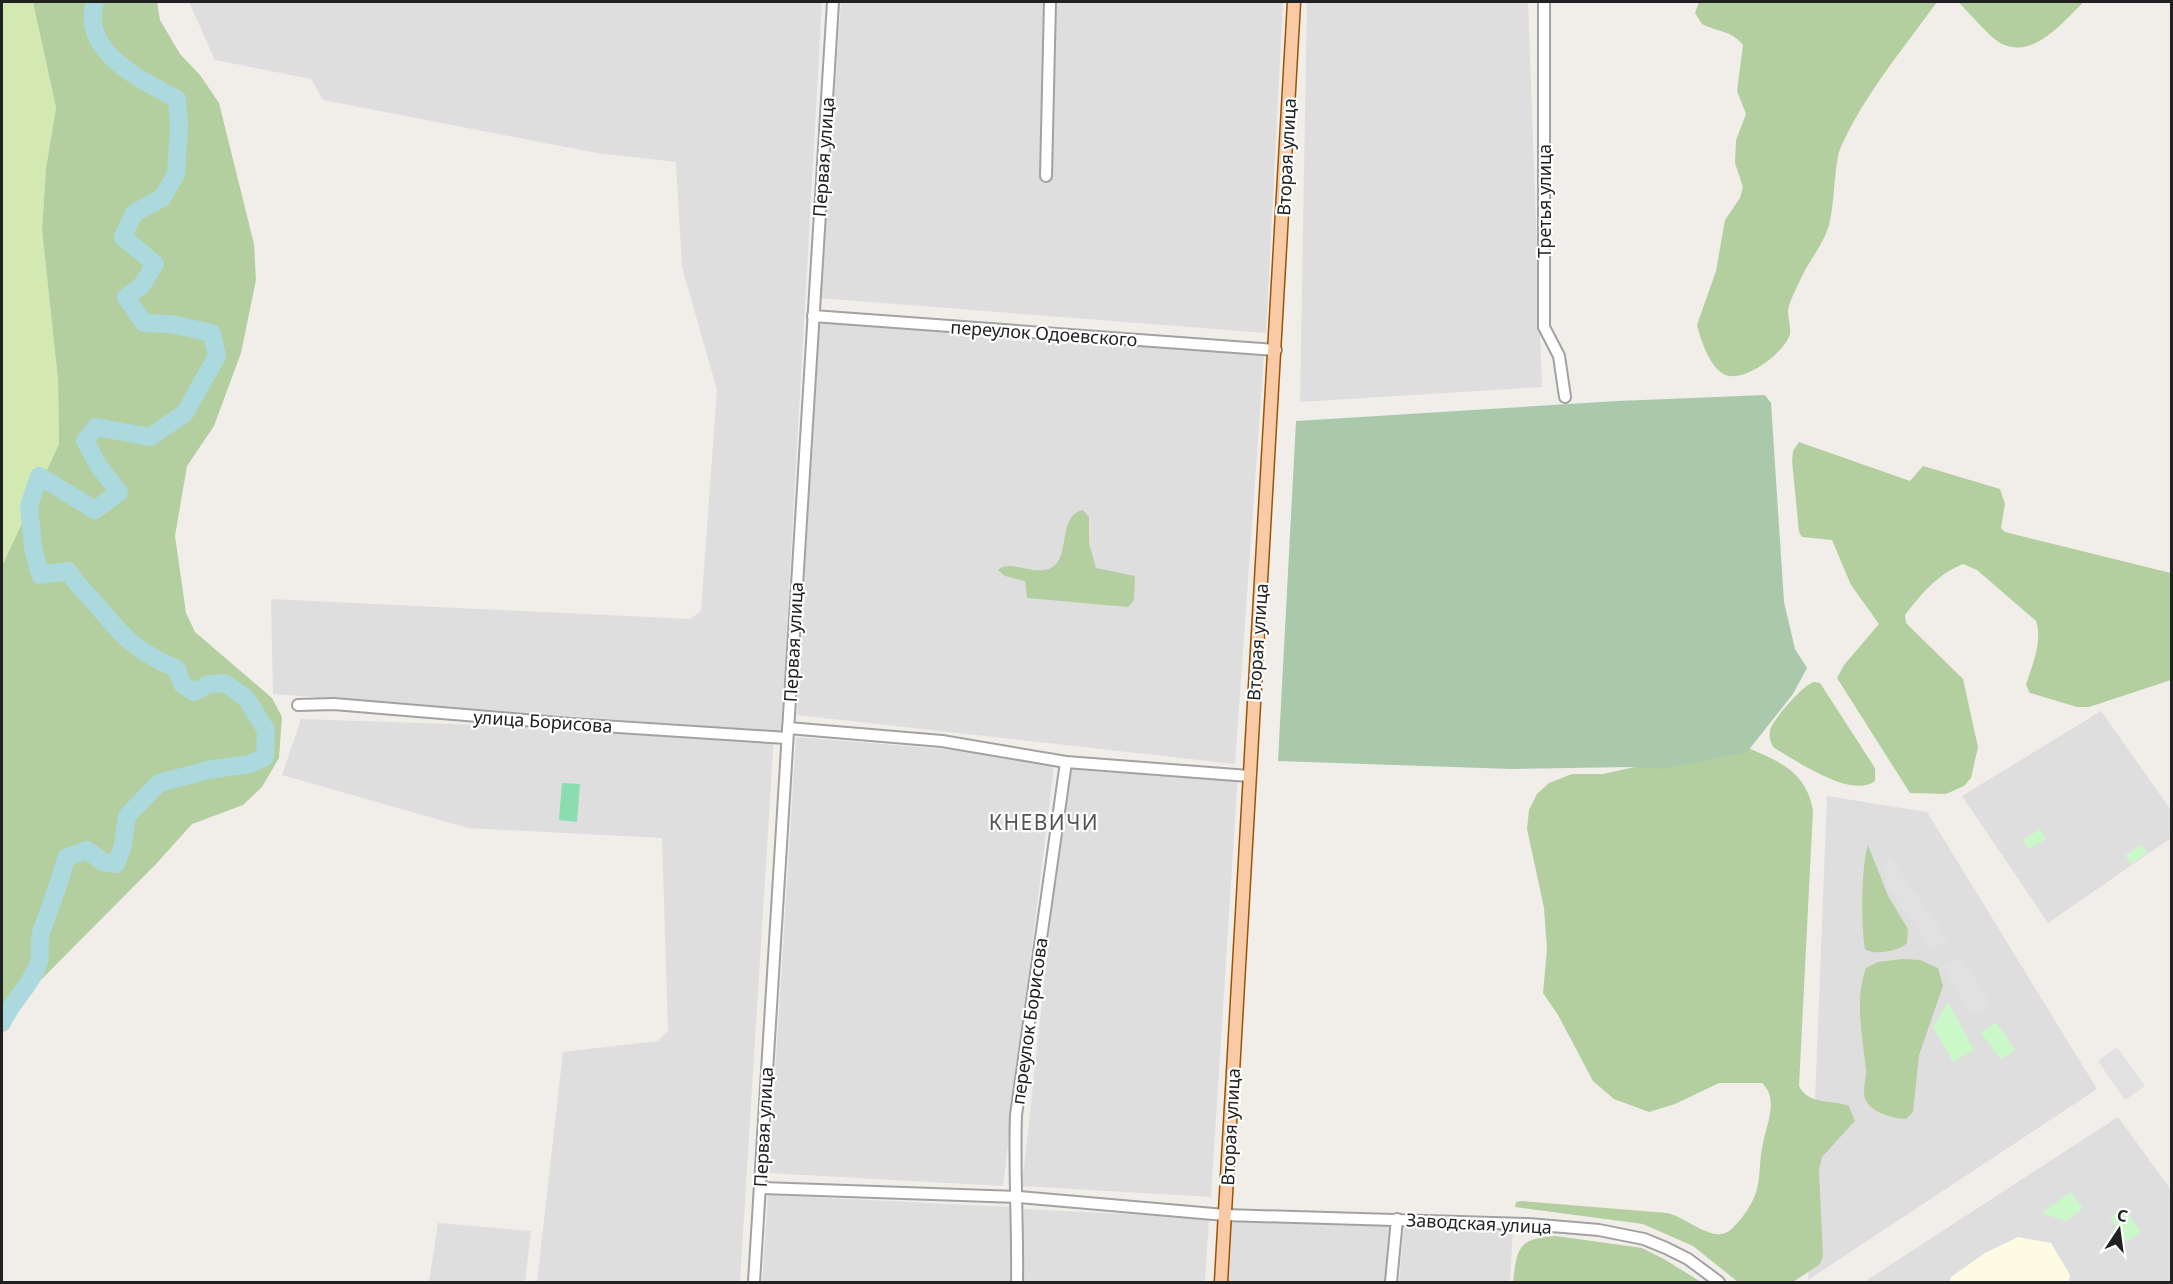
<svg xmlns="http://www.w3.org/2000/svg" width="2173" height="1284" font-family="'Noto Sans',sans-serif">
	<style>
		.residential { fill: #dfdedf }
		.education { fill: #fefbe5 }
		.grass { fill: #d4e9b1 }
		.forest { fill: #b4cf9f }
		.cemetery { fill: #aac9ab }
		.park { fill: #cbf8c9 }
		.pitch { fill: #8addb1 }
		.parking { fill: #e1e1e1 }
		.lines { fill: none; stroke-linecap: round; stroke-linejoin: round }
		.river { stroke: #abd9dd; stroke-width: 18 }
		.minor-casing { stroke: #a2a2a2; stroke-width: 14 }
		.major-casing { stroke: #9a5405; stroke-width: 15 }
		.minor { stroke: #fff; stroke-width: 10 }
		.major { stroke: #f9caa6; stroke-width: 12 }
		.labels { text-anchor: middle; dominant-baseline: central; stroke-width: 4.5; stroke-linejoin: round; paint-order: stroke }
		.street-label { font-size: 18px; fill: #212121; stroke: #fff }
		.quarter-label { font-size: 21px; letter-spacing: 1.5px; fill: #545454; stroke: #fff }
	</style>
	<rect width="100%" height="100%" fill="#f1ede9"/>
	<!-- residential -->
	<g class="residential">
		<path d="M189 2H822L781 732 273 694 271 599 690 619 701 611 717 390 682 267 676 162 597 153 323 100 311 79 215 60Z"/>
		<path d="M841 2H1283L1266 333 819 298Z"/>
		<path d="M1307 2H1528L1542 387 1300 402Z"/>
		<path d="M818 320 1264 355 1235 764 797 715Z"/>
		<path d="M2101 711 2171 810V838L2048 923 1962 796Z"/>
		<path d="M301 719 774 735 740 1282H537L563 1052 658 1041 668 1031 662 838 468 828 282 775Z"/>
		<path d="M796 737 1055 758 1003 1186 769 1173Z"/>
		<path d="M1068 760 1238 773 1211 1197 1022 1186Z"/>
		<path d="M1827 796 1927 812 2097 1089 1808 1280Z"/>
		<path d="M2118 1117 2171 1190V1282H1864Z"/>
		<path d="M768 1195 1011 1207 1010 1282H762Z"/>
		<path d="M1024 1209 1209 1218 1205 1282H1024Z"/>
		<path d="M1231 1219 1393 1226 1387 1282H1227Z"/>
		<path d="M438 1223 531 1231 525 1282H429Z"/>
		<path d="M1404 1226 1513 1229 1510 1282H1399Z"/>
	</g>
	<!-- education -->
	<path class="education" d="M2018 1237 2051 1243 2070 1275 2069 1282H1950L1951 1277 1985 1253Z"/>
	<!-- grass -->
	<path class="grass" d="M2 2H33L56 108 46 168 42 230 58 380 59 444 2 566Z"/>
	<!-- forest -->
	<g class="forest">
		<path d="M33 2H157L160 20 180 54 200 75 219 103 254 244 256 280 241 353 214 426 187 466 175 536 186 613 195 632 272 698 282 717 279 758 262 787 243 805 192 824 156 864 2 1019V566L59 444 58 380 42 230 46 168 56 108Z"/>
		<path d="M1699 2H1937C1903 49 1864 95 1840 149 1834 165 1835 204 1829 225 1822 248 1806 264 1798 285 1794 293 1789 303 1788 311 1788 319 1791 326 1790 334 1785 353 1740 387 1722 373 1708 363 1701 340 1697 325L1716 271 1725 220 1740 198 1743 187 1735 163 1736 140 1746 114 1737 91 1743 45C1731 30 1717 32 1702 24L1695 13Z"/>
		<path d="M1958 2H2084C2063 21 2035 59 2002 44 1989 37 1969 12 1958 2Z"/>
		<path d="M1799 442 1910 481 1923 466 2000 489 2005 504 2001 528 2005 532 2171 573V680L2089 707H2077L2030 693 2026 685C2032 665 2043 642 2036 621L1977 570 1963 564C1938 574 1922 593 1905 615L1906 623 1963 679 1978 747 1971 778 1964 786 1946 794 1910 793 1837 678 1844 665 1879 624 1851 585 1832 540 1802 537 1799 532 1792 461 1793 451Z"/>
		<path d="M1083 510 1089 517V543L1096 568 1135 576 1134 600 1128 607 1027 598 1025 581 1005 576 998 570C1010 557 1040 581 1056 564 1069 550 1059 515 1083 510Z"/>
		<path d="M1814 682 1820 683 1875 768V781C1850 799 1798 761 1774 748 1770 742 1769 737 1770 730 1774 718 1803 685 1814 682Z"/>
		<path d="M1739 744C1775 760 1805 768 1813 810L1799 1086C1809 1106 1832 1099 1849 1106L1855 1121 1822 1157 1819 1170 1823 1256 1820 1264 1793 1282H1738L1693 1246 1643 1224 1515 1207 1516 1202 1522 1201 1667 1213C1685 1217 1704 1236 1722 1234 1730 1233 1735 1225 1740 1220 1765 1189 1756 1178 1763 1143 1767 1123 1779 1099 1762 1083H1719L1675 1104 1649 1112 1614 1099 1593 1081 1558 1015 1543 993 1547 949 1544 908 1527 829 1529 810 1537 794 1549 783 1572 774H1603Z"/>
		<path d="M1868 845 1888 896 1908 929 1907 943C1899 951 1874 956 1865 949 1861 928 1861 865 1868 845Z"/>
		<path d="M1902 959 1920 960 1938 968 1943 986 1919 1055 1913 1112 1906 1119C1893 1118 1876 1114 1867 1103 1861 1094 1866 1081 1866 1071 1863 1038 1854 1000 1866 968L1878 962Z"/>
		<path d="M1556 1236 1642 1248 1664 1259 1701 1282H1513C1517 1248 1518 1238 1556 1236Z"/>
	</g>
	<!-- cemetery -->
	<path class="cemetery" d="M1765 395 1771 403 1784 602 1795 649 1807 668 1793 694 1747 752 1663 769 1631 767 1512 769 1278 761 1296 421 1618 401Z"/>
	<!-- park -->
	<g class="park">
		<path d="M2040 829 2046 839 2029 849 2023 840Z"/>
		<path d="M2142 845 2147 853 2131 864 2125 855Z"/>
		<path d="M1948 1002 1974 1050 1953 1062 1933 1027Z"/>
		<path d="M1996 1022 2015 1050 2001 1060 1981 1033Z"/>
		<path d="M2071 1192 2083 1208 2066 1221 2041 1213Z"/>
		<path d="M2124 1208 2141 1232 2127 1242 2110 1218Z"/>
	</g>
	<!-- pitch -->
	<path class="pitch" d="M562 783 580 784 577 822 559 820Z"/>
	<!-- parking -->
	<g class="parking">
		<path d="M1891 858 1948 939 1932 951 1889 889 1882 864Z"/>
		<path d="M1962 956 1991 1005 1972 1016 1943 968Z"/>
		<path d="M2117 1047 2145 1086 2125 1100 2098 1061Z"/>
	</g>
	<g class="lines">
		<!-- river -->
		<path class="river" d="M2 1023C11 1002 30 987 38 965 42 955 38 943 41 933 49 908 60 884 66 858L87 850 103 862 116 864 123 845 127 816 159 783 208 770 250 764 265 757 266 730 246 698 225 683 209 684 194 692 182 684 177 669C137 652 122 636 95 603 85 592 76 584 68 571L40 575 33 547 29 506 39 476 95 510 119 492 100 468 85 441 96 427 150 437 185 413 217 356 212 333 171 324 144 323 126 297 142 285 155 264 123 237 134 213 162 198 176 174 179 127 177 99C141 80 80 52 95 2"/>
		<!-- minor casing -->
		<g class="minor-casing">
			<g id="minor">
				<path d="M1544 2V327L1559 356 1565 397"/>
				<path d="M1046 176 1050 2"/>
				<path d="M813 316 1276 350"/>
				<path d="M298 705 334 704 572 724 787 738"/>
				<path d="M788 728 942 741 1066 762 1249 776"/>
				<path d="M760 1188 1019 1197 1225 1215 1528 1224 1599 1230 1644 1239 1666 1248 1688 1259 1719 1282"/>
				<path d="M754 1282 833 2"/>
				<path d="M1017 1282C1018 1226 1014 1171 1016 1115L1066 762"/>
				<path d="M1391 1282 1397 1219"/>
			</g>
		</g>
		<!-- major casing -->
		<g class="major-casing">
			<path id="major" d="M1221 1282 1294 2"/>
		</g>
		<!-- minor -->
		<use href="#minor" class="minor"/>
		<!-- major -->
		<use href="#major" class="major"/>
	</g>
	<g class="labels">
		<!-- street labels -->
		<g class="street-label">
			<text transform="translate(823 157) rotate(-86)">Первая улица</text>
			<text transform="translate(1286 157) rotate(-87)">Вторая улица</text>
			<text transform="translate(1544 201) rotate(-90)">Третья улица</text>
			<text transform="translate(1044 333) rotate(4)">переулок Одоевского</text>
			<text transform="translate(793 642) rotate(-87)">Первая улица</text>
			<text transform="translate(1257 642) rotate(-86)">Вторая улица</text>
			<text transform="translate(543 721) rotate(4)">улица Борисова</text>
			<text transform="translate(1029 1021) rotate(-82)">переулок Борисова</text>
			<text transform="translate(763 1127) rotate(-87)">Первая улица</text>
			<text transform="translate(1230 1127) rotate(-87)">Вторая улица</text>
			<text transform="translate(1479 1223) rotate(3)">Заводская улица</text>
		</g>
		<!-- quarter labels -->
		<g class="quarter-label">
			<text x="1044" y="822">КНЕВИЧИ</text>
		</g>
	</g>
	<!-- border -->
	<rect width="2173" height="1284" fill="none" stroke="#212121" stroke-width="6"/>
	<!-- north arrow -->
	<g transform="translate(2119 1230) rotate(13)" stroke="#ffffff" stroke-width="4.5" paint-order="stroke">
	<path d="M0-4.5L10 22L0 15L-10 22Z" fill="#212121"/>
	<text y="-9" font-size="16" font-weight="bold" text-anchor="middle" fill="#212121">С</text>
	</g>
</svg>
